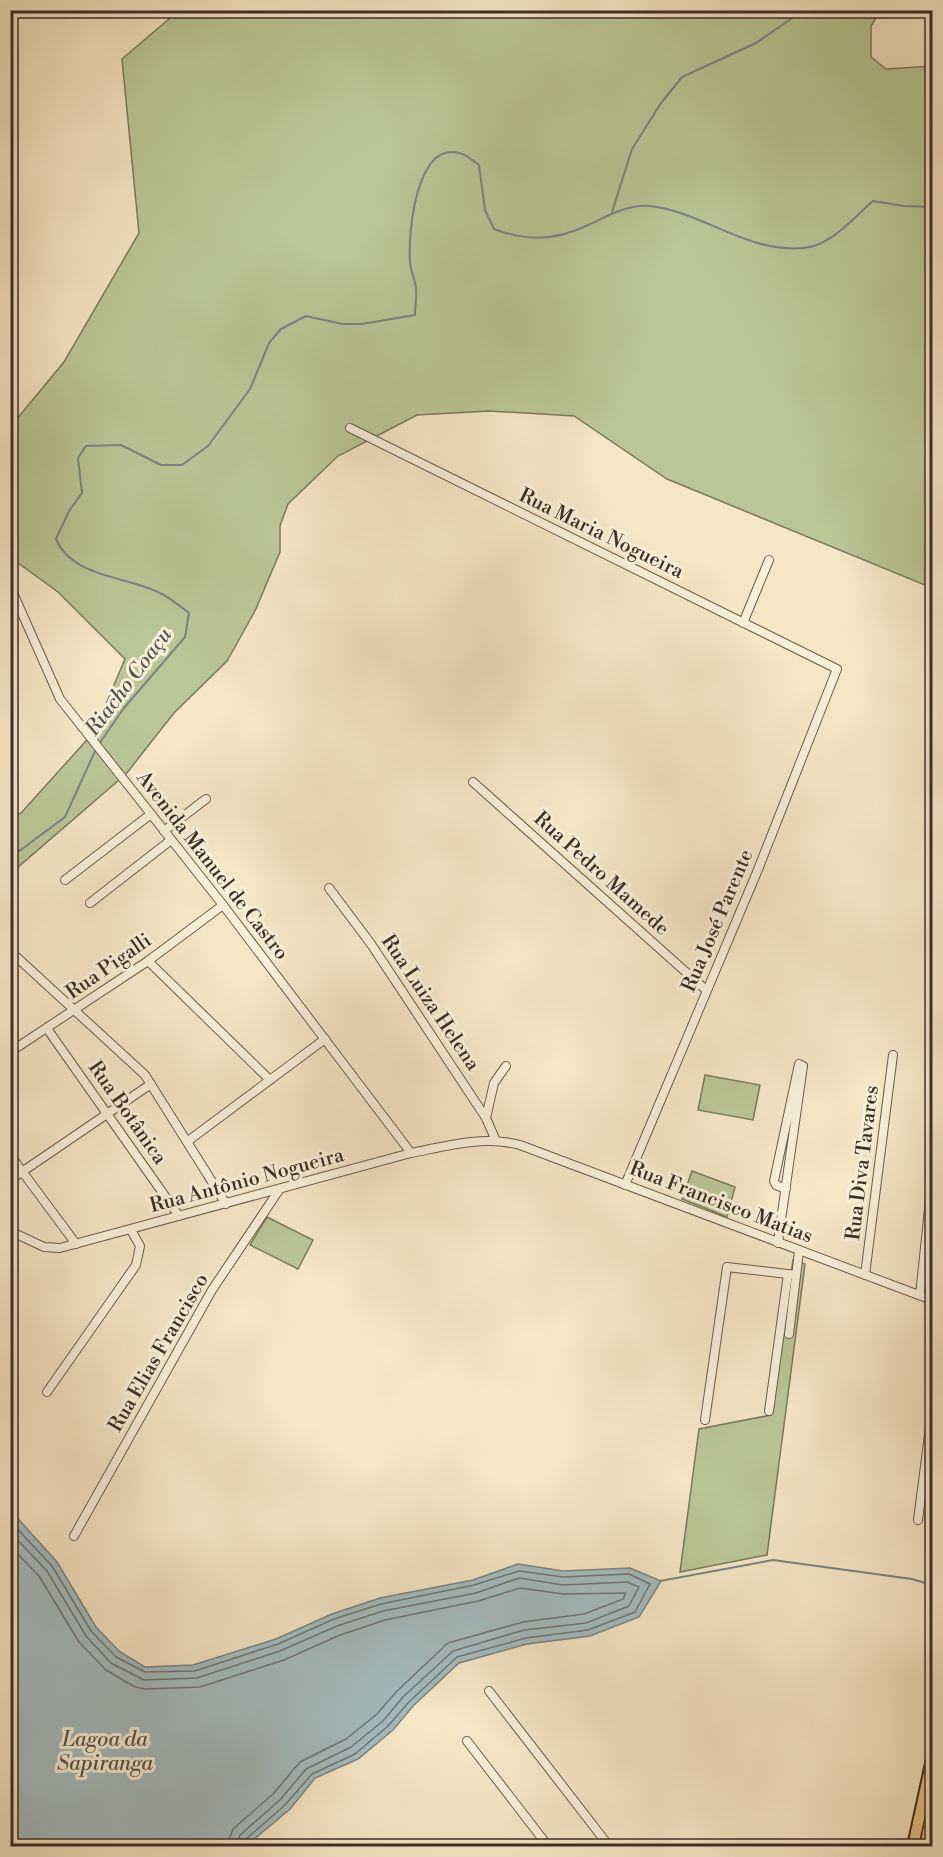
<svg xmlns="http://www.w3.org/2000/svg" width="943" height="1857" font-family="'Libre Bodoni',serif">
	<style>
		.green { fill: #bac696; stroke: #7c7a5e; stroke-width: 1.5 }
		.water { fill: #a3bcc0; stroke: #7b8383; stroke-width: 1.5 }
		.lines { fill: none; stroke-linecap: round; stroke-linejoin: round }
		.shore { stroke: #707574; stroke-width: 1.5 }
		.stream { stroke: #7b8383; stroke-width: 2 }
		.minor-casing { stroke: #6c5c4e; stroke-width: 10 }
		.highway-casing { stroke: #3e2e27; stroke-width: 14 }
		.minor { stroke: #f8efd9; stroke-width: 8 }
		.highway { stroke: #eac382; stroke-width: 10 }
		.labels { text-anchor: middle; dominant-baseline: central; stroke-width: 6; stroke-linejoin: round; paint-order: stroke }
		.street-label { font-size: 20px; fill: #3e2e27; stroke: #f8efd9 }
		.water-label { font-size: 21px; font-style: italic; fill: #57524d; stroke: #f8efd9 }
	</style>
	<rect width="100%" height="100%" fill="#f5e6c4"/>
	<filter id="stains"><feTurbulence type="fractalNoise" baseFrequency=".00333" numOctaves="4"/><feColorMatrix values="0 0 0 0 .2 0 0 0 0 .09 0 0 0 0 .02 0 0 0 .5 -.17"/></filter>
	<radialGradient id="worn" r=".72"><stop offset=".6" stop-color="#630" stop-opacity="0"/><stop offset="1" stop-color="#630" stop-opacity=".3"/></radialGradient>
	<!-- green -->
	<g class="green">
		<path d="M881 10 871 26V57L886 69 932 66V588L667 479 574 416 489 411 417 415 338 456 288 504 280 526V552L255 611 227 661 174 713 126 774 11 873V820L22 812 94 732 125 659 58 592 10 557 11 426 64 362 139 233 122 59 176 13 187 11Z"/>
		<path d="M705 1075 760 1085 753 1120 698 1110Z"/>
		<path d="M692 1171 735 1187 727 1217 682 1199Z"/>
		<path d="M267 1217 313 1240 298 1269 250 1245Z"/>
		<path d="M793 1260 805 1264 767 1555 680 1572 699 1429 771 1415Z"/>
	</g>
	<!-- water -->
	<path class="water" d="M11 1511 57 1562 96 1627 120 1652 145 1667 193 1665 276 1639 332 1614 380 1598 473 1580 518 1564 563 1571 630 1568 661 1581 639 1617 590 1636 527 1644 459 1663 413 1706 393 1730 358 1759 315 1778 290 1809 246 1846H11Z"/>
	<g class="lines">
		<!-- shore -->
		<g class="shore">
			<path d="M10 1521 52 1566 91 1631 116 1657 145 1672 195 1671 278 1644 334 1619 381 1604 474 1585 519 1571 563 1577 629 1574 650 1584 635 1612 588 1630 526 1638 457 1657 409 1702 388 1726 355 1754 312 1774 285 1805 245 1840 244 1846"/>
			<path d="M10 1532 47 1571 86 1636 111 1663 144 1680 197 1678 280 1651 337 1626 383 1611 476 1593 519 1578 563 1585 627 1582 639 1587 629 1606 586 1623 524 1630 453 1651 403 1697 383 1721 351 1747 306 1769 280 1800 240 1835 236 1846"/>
			<path d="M10 1546 39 1576 79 1642 106 1670 135 1687 145 1689 200 1687 284 1660 340 1635 385 1620 478 1601 520 1588 563 1594 626 1593 623 1599 584 1614 523 1622 448 1643 397 1691 377 1714 346 1739 300 1762 273 1794 233 1829 227 1846"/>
		</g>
		<!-- stream -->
		<g class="stream">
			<path d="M612 212 632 149 661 103 682 77 756 43 804 10"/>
			<path d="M99 744 124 708 185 637 189 613C179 605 169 597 158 592 125 576 72 577 56 539L69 511 82 493 78 458 86 446 121 445 161 465H182L208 446 250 389 269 343 281 329 306 316 342 324H362L415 315C415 306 417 297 416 288 415 279 410 270 410 261 408 233 416 142 459 153 466 154 473 161 479 165L485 210 494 229C526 241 554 241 586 226 606 217 627 204 650 206 703 212 747 253 803 248 831 246 853 218 873 201L904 206 932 207"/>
			<path d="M10 858 65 817 96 749"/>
			<path d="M660 1581 773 1560 912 1579 932 1585"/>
		</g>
		<!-- minor casing -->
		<g class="minor-casing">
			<g id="minor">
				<path d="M350 428 837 669 757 872 625 1185"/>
				<path d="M10 586 60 699 223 905 411 1153"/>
				<path d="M743 623 769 560"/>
				<path d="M473 782 706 990"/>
				<path d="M164 831 206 799"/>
				<path d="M65 880 151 814"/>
				<path d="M329 888 371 944 486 1118 496 1141"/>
				<path d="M90 903 171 840"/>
				<path d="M10 951 145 1075 226 1204"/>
				<path d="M148 961 270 1080"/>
				<path d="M48 1030 179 1216"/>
				<path d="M10 1052 148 961 223 905"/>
				<path d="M486 1118 494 1083 506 1066"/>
				<path d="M188 1141 325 1039"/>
				<path d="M10 1155 76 1244"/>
				<path d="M10 1180 151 1084"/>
				<path d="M10 1231 44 1247 60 1248 411 1153C447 1146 483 1135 520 1145L932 1300"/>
				<path d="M778 1243 780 1227 803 1066 799 1064 774 1181 776 1185 786 1189"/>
				<path d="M865 1275 893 1055"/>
				<path d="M920 1295 932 1181"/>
				<path d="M789 1334 799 1251"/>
				<path d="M47 1392 136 1265 140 1246 131 1230"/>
				<path d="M769 1411 788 1274"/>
				<path d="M705 1420 727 1267 796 1275"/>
				<path d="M918 1520 932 1412"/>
				<path d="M74 1536 212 1290 279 1190"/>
				<path d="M489 1691 609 1846"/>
				<path d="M467 1741 548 1846"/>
			</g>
		</g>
		<!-- highway casing -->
		<g class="highway-casing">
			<g id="highway">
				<path d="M913 1846 932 1759"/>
				<path d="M925 1846 932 1813"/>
			</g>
		</g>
		<!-- minor -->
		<use href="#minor" class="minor"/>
		<!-- highway -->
		<use href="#highway" class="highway"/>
	</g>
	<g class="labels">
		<!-- street labels -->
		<g class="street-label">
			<text transform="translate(601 534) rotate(26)">Rua Maria Nogueira</text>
			<text transform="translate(212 866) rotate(52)">Avenida Manuel de Castro</text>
			<text transform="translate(601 874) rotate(42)">Rua Pedro Mamede</text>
			<text transform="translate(718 921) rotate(-67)">Rua José Parente</text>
			<text transform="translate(109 967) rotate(-35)">Rua Pigalli</text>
			<text transform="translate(430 1003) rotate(56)">Rua Luiza Helena</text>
			<text transform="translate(127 1113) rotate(55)">Rua Botânica</text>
			<text transform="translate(863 1163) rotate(-83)">Rua Diva Tavares</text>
			<text transform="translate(247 1181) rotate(-15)">Rua Antônio Nogueira</text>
			<text transform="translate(721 1203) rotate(21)">Rua Francisco Matias</text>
			<text transform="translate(159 1353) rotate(-60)">Rua Elias Francisco</text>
		</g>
		<!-- water labels -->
		<g class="water-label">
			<text transform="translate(129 682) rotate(-53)">Riacho Coaçu</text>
			<text x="105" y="1740">Lagoa da<tspan x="105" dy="24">Sapiranga</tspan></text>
		</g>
	</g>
	<!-- margin -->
	<rect width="943" height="1857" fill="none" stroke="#f5e6c4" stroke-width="36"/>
	<rect x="12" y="12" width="919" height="1833" fill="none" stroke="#3e2e27" stroke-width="3"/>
	<rect x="18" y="18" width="907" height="1821" fill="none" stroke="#3e2e27" stroke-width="1.5"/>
	<rect width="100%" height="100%" filter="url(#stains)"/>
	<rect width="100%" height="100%" fill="url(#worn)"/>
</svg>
